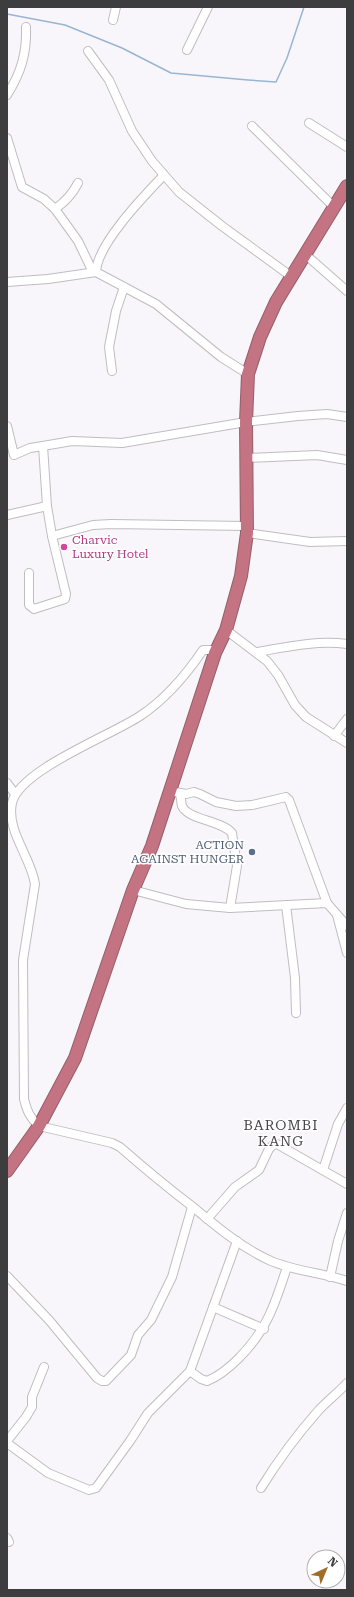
<svg xmlns="http://www.w3.org/2000/svg" width="354" height="1597" font-family="'Roboto Serif',serif">
	<style>
		.lines { fill: none; stroke-linecap: round; stroke-linejoin: round }
		.stream { stroke: #98b5d3; stroke-width: 1.5 }
		.minor-casing { stroke: #bfbdc1; stroke-width: 10 }
		.highway-casing { stroke: #94606a; stroke-width: 14 }
		.minor { stroke: #fff; stroke-width: 8 }
		.highway { stroke: #c37381; stroke-width: 12 }
		.hotel-dot { fill: #d1479c; stroke: #fff; stroke-width: 1.5 }
		.service-dot { fill: #5c6f8a; stroke: #fff; stroke-width: 1.5 }
		.labels { text-anchor: middle; dominant-baseline: central; stroke-width: 3; stroke-linejoin: round; paint-order: stroke }
		.hotel-label { font-size: 12px; fill: #b23c85; stroke: #fff; text-anchor: start }
		.service-label { font-size: 12px; fill: #4e5e75; stroke: #fff; text-anchor: end }
		.quarter-label { font-size: 14px; letter-spacing: 1px; fill: #49474b; stroke: #fff }
	</style>
	<rect width="100%" height="100%" fill="#f8f6fa"/>
	<g class="lines">
		<!-- stream -->
		<path class="stream" d="M7 14 65 25 122 48 171 73 248 80 276 82 287 58 304 7"/>
		<!-- minor casing -->
		<g class="minor-casing">
			<g id="minor">
				<path d="M113 20 116 7"/>
				<path d="M187 50 208 7"/>
				<path d="M88 51 109 80 132 131 152 161 179 192 222 226 292 277"/>
				<path d="M7 95C21 73 27 53 26 27"/>
				<path d="M309 123 347 147"/>
				<path d="M252 126 334 207"/>
				<path d="M7 138 22 187 44 199 55 209 78 241 91 268 96 272 156 304 221 357 248 374"/>
				<path d="M55 209C65 202 72 195 78 183"/>
				<path d="M306 255 347 291"/>
				<path d="M7 282 48 279 96 272C97 244 145 195 164 175"/>
				<path d="M112 371 109 347 116 311 124 287"/>
				<path d="M7 426 14 455 30 448 43 446"/>
				<path d="M246 458 317 455 347 460"/>
				<path d="M7 515 47 506"/>
				<path d="M247 533 310 542 347 541"/>
				<path d="M52 536 93 525 111 524 246 526"/>
				<path d="M29 573V605L34 609 65 599 66 594 52 536 47 506 43 446 72 441 122 443 246 422 298 416 327 414 347 417"/>
				<path d="M226 630 267 661 278 675 295 705 306 717 347 743"/>
				<path d="M257 652C286 647 317 640 347 644"/>
				<path d="M215 653 211 650H203C186 675 166 699 140 716 112 735 19 770 12 803 6 831 31 857 35 884L23 960 24 1099C27 1111 30 1118 39 1126L112 1143 120 1147C144 1168 168 1188 193 1207 217 1227 242 1248 271 1261 295 1271 322 1273 347 1281"/>
				<path d="M334 736 347 719"/>
				<path d="M7 783 15 794"/>
				<path d="M169 791 186 794 194 792 200 794 216 802 236 806 252 805 286 797 289 800 327 903"/>
				<path d="M180 793C181 797 181 802 182 806 188 820 221 820 232 833L237 866 230 908"/>
				<path d="M133 890 186 904 230 908 327 903 347 926"/>
				<path d="M286 905 295 978 296 1013"/>
				<path d="M337 915 347 953"/>
				<path d="M323 1170 338 1124 347 1108"/>
				<path d="M207 1219 235 1187 259 1170 269 1149 273 1145 277 1144 347 1184"/>
				<path d="M7 1276 49 1320 97 1378 102 1381H106L131 1355 138 1335 151 1320 172 1277 192 1207"/>
				<path d="M330 1277 338 1241 347 1213"/>
				<path d="M213 1307 264 1329"/>
				<path d="M190 1371 201 1379 207 1381C220 1376 230 1367 239 1358 267 1330 275 1304 287 1267"/>
				<path d="M7 1441 26 1417 32 1407V1397L44 1367"/>
				<path d="M7 1443 48 1473 89 1490 96 1488 130 1441 148 1413 190 1371 237 1241"/>
				<path d="M261 1488C279 1459 295 1437 318 1411 327 1401 338 1393 347 1383"/>
				<path d="M7 1538 9 1542"/>
			</g>
		</g>
		<!-- highway casing -->
		<g class="highway-casing">
			<path id="highway" d="M7 1171 39 1126 75 1058 133 890 152 846 215 653 226 630 241 576 247 533 246 422 248 374 260 337 276 302 347 186"/>
		</g>
		<!-- minor -->
		<use href="#minor" class="minor"/>
		<!-- highway -->
		<use href="#highway" class="highway"/>
	</g>
	<!-- markers -->
	<circle class="hotel-dot" cx="64" cy="547" r="4"/>
	<circle class="service-dot" cx="252" cy="852" r="4"/>
	<g class="labels">
		<!-- hotel labels -->
		<g class="hotel-label">
			<text x="72" y="540">Charvic<tspan x="72" dy="14">Luxury Hotel</tspan></text>
		</g>
		<!-- service labels -->
		<g class="service-label">
			<text x="244" y="845">ACTION<tspan x="244" dy="14">AGAINST HUNGER</tspan></text>
		</g>
		<!-- quarter labels -->
		<g class="quarter-label">
			<text x="281" y="1125">BAROMBI<tspan x="281" dy="16">KANG</tspan></text>
		</g>
	</g>
	<!-- border -->
	<rect width="354" height="1597" fill="none" stroke="#3d3c3e" stroke-width="16"/>
	<!-- north arrow -->
	<g transform="translate(326 1569) rotate(44)"><circle r="19" fill="#ffffff" stroke="#b1b1b2"/>
	<path d="M0-3L7 15L0 10L-7 15Z" fill="#a16c25"/>
	<text y="-6" font-size="11" font-weight="bold" text-anchor="middle" fill="#3d3c3e">N</text>
	</g>
</svg>
